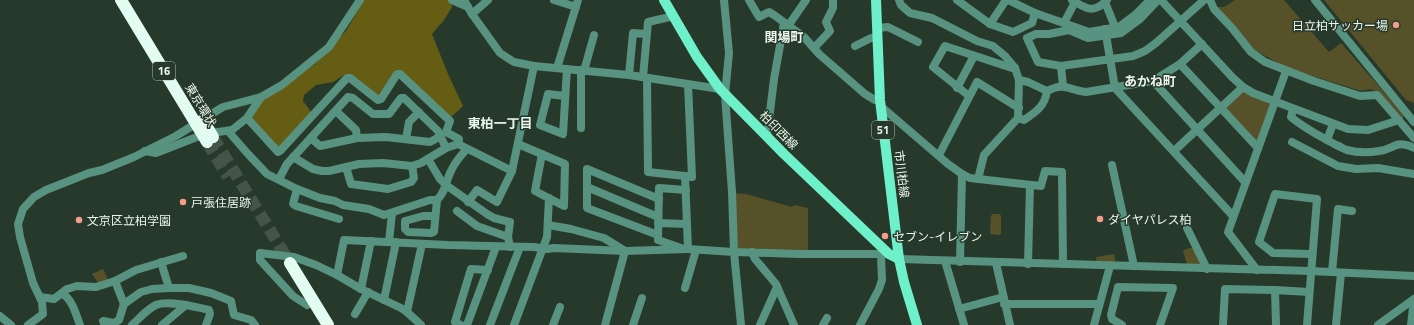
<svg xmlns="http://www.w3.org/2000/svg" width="1414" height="325" font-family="'Titillium Web','Noto Sans JP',sans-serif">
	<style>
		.green { fill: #565129 }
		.forest { fill: #665d15 }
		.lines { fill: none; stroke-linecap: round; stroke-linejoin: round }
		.highway-tunnel { stroke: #445547; stroke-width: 12; stroke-dasharray: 12 6; stroke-linecap: butt }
		.minor { stroke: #589280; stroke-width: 8 }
		.major { stroke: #6ef0cb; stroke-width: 10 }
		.highway { stroke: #e2fcf2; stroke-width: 12 }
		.poi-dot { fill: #f49d8b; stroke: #27392a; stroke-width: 1.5 }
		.labels { text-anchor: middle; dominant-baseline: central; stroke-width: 3; stroke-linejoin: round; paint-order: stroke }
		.shield { fill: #27392a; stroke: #b0bdb2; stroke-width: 1 }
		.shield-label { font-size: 11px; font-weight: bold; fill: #ebf6ec }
		.poi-label { font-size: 12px; fill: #ebf6ec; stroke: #27392a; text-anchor: start }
		.street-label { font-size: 12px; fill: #ebf6ec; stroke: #27392a }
		.neighbourhood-label { font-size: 13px; font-weight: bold; fill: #ebf6ec; stroke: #27392a }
	</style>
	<rect width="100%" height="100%" fill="#27392a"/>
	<!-- green -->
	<g class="green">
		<path d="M1235 0H1284L1329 52 1341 43 1405 116 1400 119 1378 92 1370 89 1361 91 1287 68 1253 49 1217 7H1224Z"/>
		<path d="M1324 0H1414V103L1406 100Z"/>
		<path d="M1243 91 1270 103 1271 105 1258 142H1255L1225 109V107Z"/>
		<path d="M735 193 746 194 792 207 794 205 808 208V253L737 250Z"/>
		<path d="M992 214H1000L1001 216V234L999 235 990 234 991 216Z"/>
		<path d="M1194 247 1203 265H1187L1183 250Z"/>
		<path d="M1114 254 1116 264H1097L1096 257Z"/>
		<path d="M103 269 109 281 99 284 92 274Z"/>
	</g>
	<!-- forest -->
	<path class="forest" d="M364 0H451L452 7 444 20 432 34 448 74 463 106 451 117 400 71 395 70 378 96 346 74 333 82 316 85 304 95 303 101 312 113 278 148 251 119 262 100 315 64 346 31Z"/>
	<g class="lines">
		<!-- highway-tunnel -->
		<g class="highway-tunnel">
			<path d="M213 137 290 263"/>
			<path d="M207 142 228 177"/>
		</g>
		<!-- minor -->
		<g class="minor">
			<path d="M452 0 468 7"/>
			<path d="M464 0 472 14 500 53 514 62 534 66 629 75 720 89"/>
			<path d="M554 0 576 7"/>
			<path d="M724 0 729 53 725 95 732 192 734 252 799 254H889"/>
			<path d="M749 0 759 17 769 12 774 15 804 37 819 54 865 94 875 100H880"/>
			<path d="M899 0 901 5 910 13 932 18 977 41 993 46 1005 56 1015 68 1019 80 1018 118 984 155 978 179"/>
			<path d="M957 0 990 24 1013 32 1032 23 1035 13"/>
			<path d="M1008 0 1035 13 1089 32 1119 27 1135 15 1150 0"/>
			<path d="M1072 0C1086 9 1094 14 1107 0"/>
			<path d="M1158 0 1140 19 1121 33 1088 38 1069 30 1049 34H1036L1027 38 1038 62 1061 66 1133 56 1145 51 1156 43 1204 0"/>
			<path d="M1161 0 1232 77 1243 87 1253 93 1348 129 1368 130 1399 120"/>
			<path d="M1210 0 1214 9 1232 28 1251 52 1265 62 1314 81 1360 96 1377 95 1414 138"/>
			<path d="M1315 0 1414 122"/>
			<path d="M1105 2 1115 27"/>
			<path d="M472 14 488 0"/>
			<path d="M1064 23 1075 2"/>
			<path d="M990 24 1006 0"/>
			<path d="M788 26 806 0"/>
			<path d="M877 28 888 27 918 42"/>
			<path d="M1105 29 1115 88 1233 216"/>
			<path d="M855 46 871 38H877"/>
			<path d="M814 48 830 31 826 22 833 8V0"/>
			<path d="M1180 64 1258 148"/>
			<path d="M1061 66 1063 86"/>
			<path d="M557 68 578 0"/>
			<path d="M584 71 594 35"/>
			<path d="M629 75 633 33 646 34"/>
			<path d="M643 77 648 22 674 16"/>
			<path d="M647 78 648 172 685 176"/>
			<path d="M1153 81 1245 182"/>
			<path d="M688 84 692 177 685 176 688 249 734 252 741 325"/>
			<path d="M957 88 974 56"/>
			<path d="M1047 91C1065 82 1068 90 1086 92L1153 81 1180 64 1202 44"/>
			<path d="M565 96 548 94 540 125 563 134 567 69"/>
			<path d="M969 96 933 67 945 46 1012 68H1015"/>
			<path d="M881 109H884L948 164 962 174 970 178 1041 186 1045 171 1062 172 1063 264"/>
			<path d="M1293 109 1291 117C1305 129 1320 136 1336 145 1340 146 1343 149 1347 150 1358 153 1368 153 1379 151 1395 149 1395 139 1414 148"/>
			<path d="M336 111 356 130 357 138"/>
			<path d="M208 116 223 107 261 97 282 85 329 47 360 0"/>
			<path d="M247 118 278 152 280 151 347 78H350L378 100 381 99 397 74H400L450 121 446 132 459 139 458 144"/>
			<path d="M1018 118 1024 120C1036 112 1045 106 1047 91L1028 82 1019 80"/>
			<path d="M581 128V70"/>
			<path d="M228 131 248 154 267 174 297 189 320 198 335 201 343 205 369 209 384 215 430 200H437C446 191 445 184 450 173 454 164 460 156 467 149"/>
			<path d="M211 133 232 130 247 118 261 97"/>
			<path d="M767 136 774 79 784 23"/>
			<path d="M311 138 320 146 357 138 386 137 430 142 441 136"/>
			<path d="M406 139 409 122 419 112"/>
			<path d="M1327 140 1333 124"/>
			<path d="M1292 142 1338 166 1356 169 1378 168 1414 174"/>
			<path d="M518 144 565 164 564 206 535 191 542 154"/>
			<path d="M145 151 156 153 202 135"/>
			<path d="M1174 151 1243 87"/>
			<path d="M939 155 977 82 1019 108"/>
			<path d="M293 157 313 169 322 171H329L359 164 383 163 412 166 421 163 446 148 458 144 512 171"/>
			<path d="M428 159 440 179 446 185 487 214 494 218 510 222 508 237 510 247"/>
			<path d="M1112 165 1134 266"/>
			<path d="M346 167 351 184 388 189 411 182 414 178 412 166"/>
			<path d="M279 179 287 164 348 97 353 98 373 114H389L401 98H404L438 131 446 148"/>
			<path d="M587 187 658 217"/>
			<path d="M297 189 293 204 296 206 339 219"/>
			<path d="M468 202 477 190 497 202 512 171 534 66"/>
			<path d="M457 211 477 226 508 237"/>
			<path d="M435 216H423L405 221V229L408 232 431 233 434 232 437 200"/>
			<path d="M658 223 687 224"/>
			<path d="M548 225 571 229 604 238 625 251 605 325"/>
			<path d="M1187 228 1207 269"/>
			<path d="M658 235 587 208V169L659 199"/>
			<path d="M389 242 392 213"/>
			<path d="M681 248 658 240 659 188 686 190"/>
			<path d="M752 252 755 259 776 284 794 325"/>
			<path d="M899 259 1310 271 1414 276"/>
			<path d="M945 261 964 325"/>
			<path d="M161 262 169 288"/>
			<path d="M960 262 962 174"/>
			<path d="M996 263 1010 325"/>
			<path d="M1028 264 1030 185"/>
			<path d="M1257 270 1228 232 1286 71"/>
			<path d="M1332 272 1338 209 1352 211"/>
			<path d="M337 275 344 240 448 245 534 247 547 249 554 248 625 251 688 249"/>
			<path d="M685 288 696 250"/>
			<path d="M361 289 371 241"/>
			<path d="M1275 290 1309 292"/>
			<path d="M62 294C72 298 76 315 80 325"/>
			<path d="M40 297 54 299 67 289 77 286 96 287 115 281 136 270 183 256"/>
			<path d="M384 300 396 242"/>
			<path d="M124 304 141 292 152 289 169 288H189L211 293 231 301 234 315 251 320 255 325"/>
			<path d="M1004 304H1099"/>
			<path d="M307 305 293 296 260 260V253L294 257 316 265 337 275 361 289 401 308 407 312 421 325"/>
			<path d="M959 309 1003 297"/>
			<path d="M407 312 422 244"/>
			<path d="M355 314 368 292"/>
			<path d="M0 316 11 325"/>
			<path d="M28 325 43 314 42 302 33 283 20 237 18 224 23 209 34 197 46 190 89 173 102 170 134 157 176 136 192 126"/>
			<path d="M105 325 103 321 114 323 119 320 124 304 115 281"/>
			<path d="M132 325C139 319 147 309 156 305 168 300 196 307 209 310L210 314 206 325"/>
			<path d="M162 325 186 305"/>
			<path d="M461 325 455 322 471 269 488 270"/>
			<path d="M467 325 496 247"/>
			<path d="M490 325 520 247"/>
			<path d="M514 325 547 237 549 198"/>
			<path d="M553 325 560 307"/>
			<path d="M633 325 642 298"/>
			<path d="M760 325 777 287"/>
			<path d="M823 325 827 318"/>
			<path d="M860 325 879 289 882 280 881 255"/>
			<path d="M1094 325 1110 266"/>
			<path d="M1122 325 1112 319 1111 315 1118 287 1173 288 1160 325"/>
			<path d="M1223 325 1225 289 1275 290 1276 325"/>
			<path d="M1307 325 1317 199 1275 194 1259 242 1273 253 1312 254"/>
			<path d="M1336 325 1341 273"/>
			<path d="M1378 325 1414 299"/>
			<path d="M1411 325 1414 299"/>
		</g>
		<!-- major -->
		<g class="major">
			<path d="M664 0 697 57 720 89 784 154 889 254 899 259"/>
			<path d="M876 0 880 100 899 259 904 282 917 325"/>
		</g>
		<!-- highway -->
		<g class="highway">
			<path d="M121 0 207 142"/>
			<path d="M203 120 213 137"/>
			<path d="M290 263 328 325"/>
		</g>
	</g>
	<!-- markers -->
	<g class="poi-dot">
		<circle cx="1396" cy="25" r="4"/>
		<circle cx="183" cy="202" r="4"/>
		<circle cx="1100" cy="219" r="4"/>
		<circle cx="79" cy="220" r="4"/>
		<circle cx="885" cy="236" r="4"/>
	</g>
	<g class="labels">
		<!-- shield labels -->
		<g class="shield">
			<rect x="153" y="62" width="22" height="18" rx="3"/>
			<rect x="872" y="121" width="22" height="18" rx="3"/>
		</g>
		<g class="shield-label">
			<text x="164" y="71">16</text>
			<text x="883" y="130">51</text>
		</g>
		<!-- poi labels -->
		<g class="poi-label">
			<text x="1388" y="25" text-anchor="end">日立柏サッカー場</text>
			<text x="191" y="202">戸張住居跡</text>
			<text x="1108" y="219">ダイヤパレス柏</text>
			<text x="87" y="220">文京区立柏学園</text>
			<text x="893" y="236">セブン-イレブン</text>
		</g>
		<!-- street labels -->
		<g class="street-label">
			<text transform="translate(201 105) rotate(59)">東京環状</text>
			<text transform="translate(779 130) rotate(45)">柏印西線</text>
			<text transform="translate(902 174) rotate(83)">市川柏線</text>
		</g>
		<!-- neighbourhood labels -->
		<g class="neighbourhood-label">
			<text x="784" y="37">関場町</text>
			<text x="1150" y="81">あかね町</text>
			<text x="500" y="123">東柏一丁目</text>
		</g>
	</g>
</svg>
